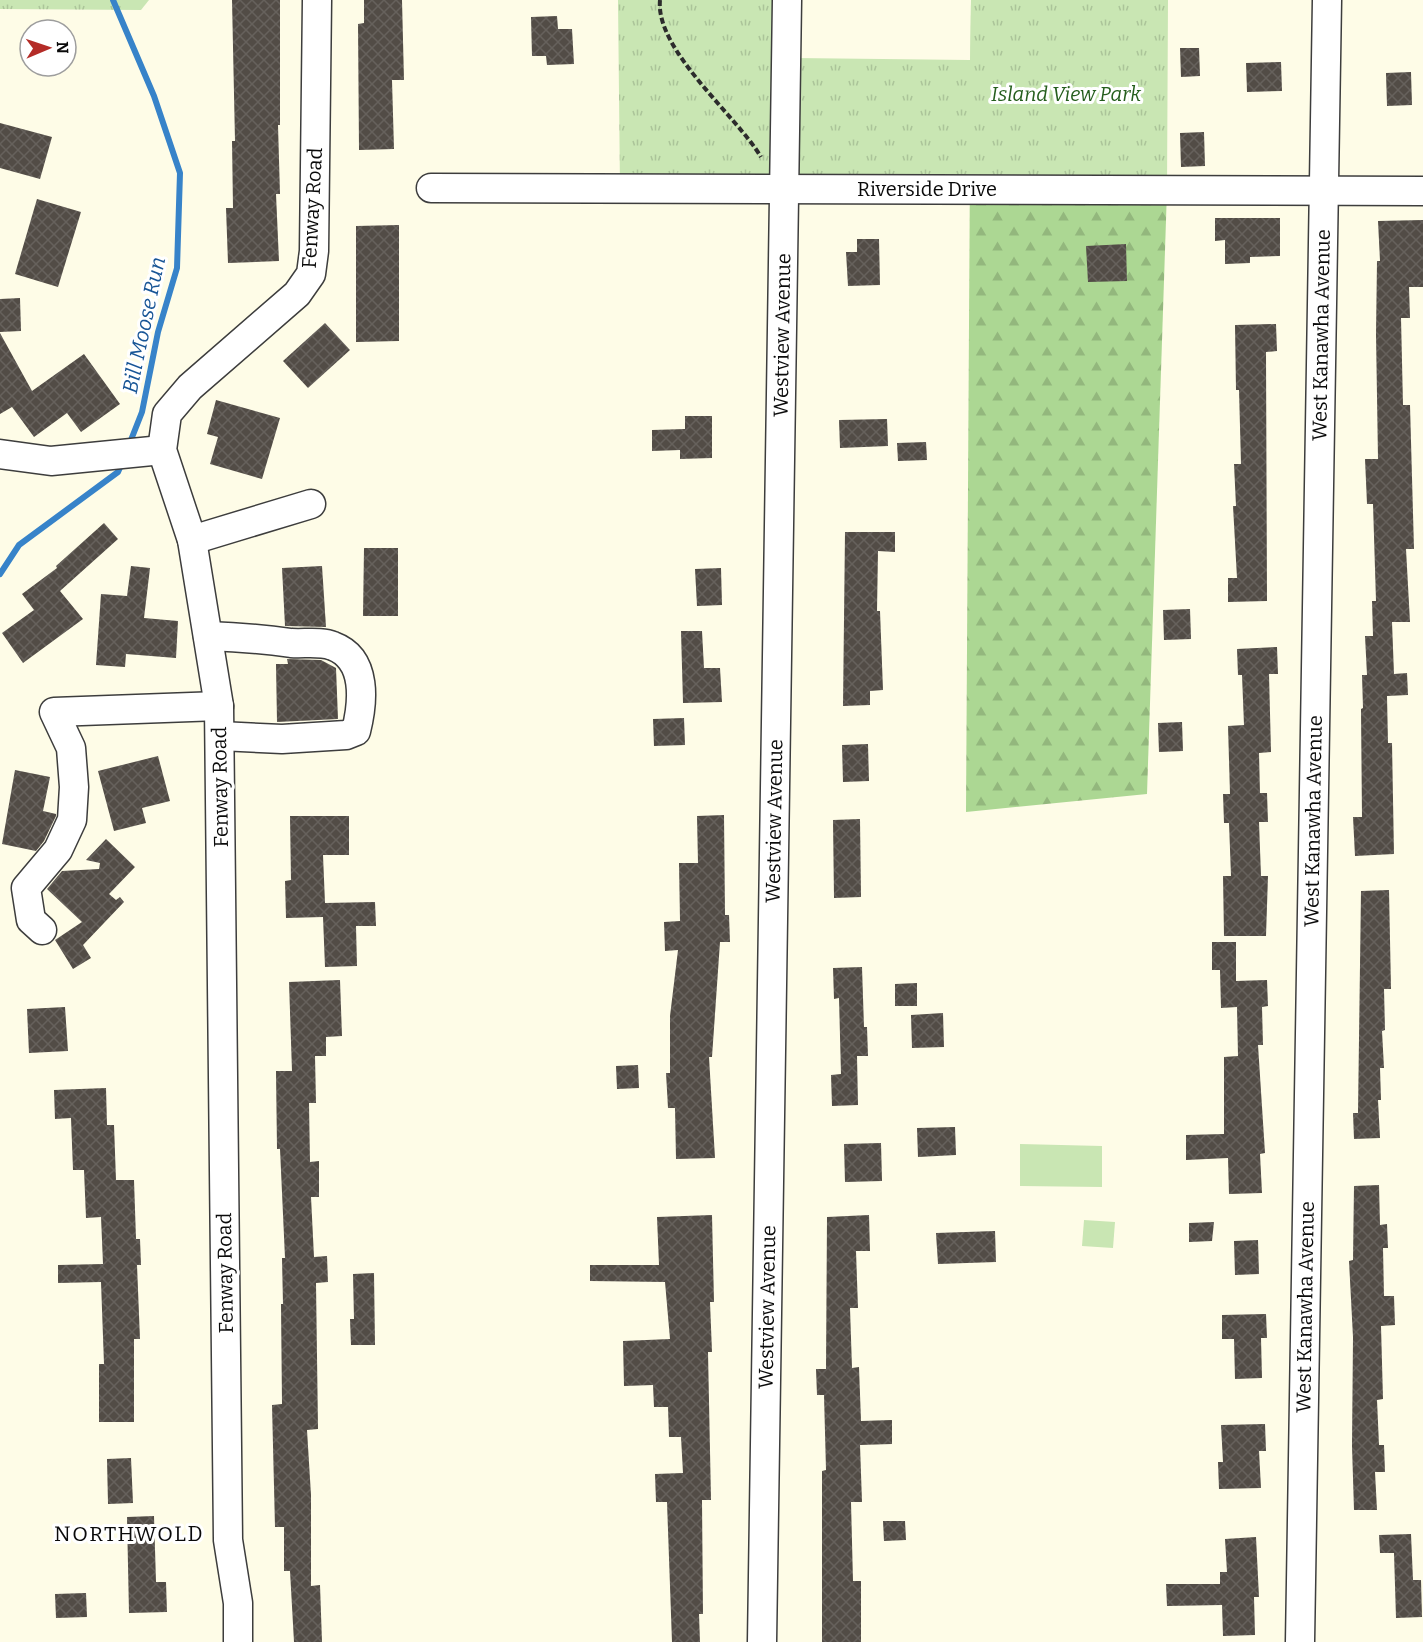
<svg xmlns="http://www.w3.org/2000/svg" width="1423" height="1642" font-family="Bitter,serif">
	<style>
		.forest { fill: url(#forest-firs) }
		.park { fill: url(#park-tufts) }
		.garden { fill: #c9e6b3 }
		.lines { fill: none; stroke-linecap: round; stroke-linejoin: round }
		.stream { stroke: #3783c9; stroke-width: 6 }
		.building { fill: url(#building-cross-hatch) }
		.minor-casing { stroke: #3d3d3d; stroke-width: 31 }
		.path { stroke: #2c2c2c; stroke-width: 4; stroke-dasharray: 6 3; stroke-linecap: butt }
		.minor { stroke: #fff; stroke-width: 28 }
		.labels { text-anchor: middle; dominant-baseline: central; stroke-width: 6; stroke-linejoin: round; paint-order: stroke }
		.park-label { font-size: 20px; font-style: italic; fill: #255e1d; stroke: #fff }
		.street-label { font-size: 20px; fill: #0a0a0a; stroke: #fff }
		.water-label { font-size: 21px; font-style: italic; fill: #185596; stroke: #fff }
		.neighbourhood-label { font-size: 21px; letter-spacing: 1.5px; fill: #0a0a0a; stroke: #fff }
	</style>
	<defs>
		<pattern id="forest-firs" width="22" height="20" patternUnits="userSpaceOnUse" patternTransform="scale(1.5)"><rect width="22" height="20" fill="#acd793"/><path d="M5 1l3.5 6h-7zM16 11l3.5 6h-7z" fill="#93b77d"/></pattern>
		<pattern id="park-tufts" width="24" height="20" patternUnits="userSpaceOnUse" patternTransform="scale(1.5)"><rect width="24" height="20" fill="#c9e6b3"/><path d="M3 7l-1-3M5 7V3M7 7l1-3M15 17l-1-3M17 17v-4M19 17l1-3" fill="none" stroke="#abc499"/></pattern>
		<pattern id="building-cross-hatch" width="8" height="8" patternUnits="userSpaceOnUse" patternTransform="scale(1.5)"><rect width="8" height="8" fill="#524c46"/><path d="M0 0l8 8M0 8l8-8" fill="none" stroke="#66615c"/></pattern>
	</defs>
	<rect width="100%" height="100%" fill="#fefce7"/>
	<!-- forest -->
	<path class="forest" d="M971 0 1167 190 1147 794 966 812Z"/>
	<!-- park -->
	<g class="park">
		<path d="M0 0H149L141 10 0 9Z"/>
		<path d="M618 0H792L795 58 970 60 971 0H1168L1167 190 620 189Z"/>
	</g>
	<!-- garden -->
	<g class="garden">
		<path d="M1020 1144 1102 1146V1187L1020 1186Z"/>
		<path d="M1084 1220 1115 1222 1113 1248 1082 1246Z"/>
	</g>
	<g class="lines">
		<!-- stream -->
		<g class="stream">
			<path d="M113 0 154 96 180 173 177 268 158 332 142 412 129 445"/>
			<path d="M0 574 19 545 118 472 122 463"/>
		</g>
	</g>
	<!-- building -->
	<g class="building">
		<path d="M232 0H280V125H278L280 194H276L279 261 228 263 226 208H233L232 141H235Z"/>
		<path d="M364 0H402L404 80H392L394 149 359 150 358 24 364 23Z"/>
		<path d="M557 16 558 29H572L574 64 547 65 546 56H532L531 17Z"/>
		<path d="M1180 48H1199L1200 76 1181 77Z"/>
		<path d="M1281 62 1282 91 1247 92 1246 63Z"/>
		<path d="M1411 72 1412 105 1387 106 1386 73Z"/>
		<path d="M0 123 52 137 40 179 0 168Z"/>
		<path d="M1204 132 1205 166 1181 167 1180 133Z"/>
		<path d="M37 199 81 212 58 287 15 274Z"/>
		<path d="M1215 218H1280V256L1250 257V263L1225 264V240L1215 241Z"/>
		<path d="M1423 220V287H1409L1410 318H1401L1403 405H1410L1414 549H1406L1410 622H1392L1394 674 1407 673 1408 695 1387 696 1388 743H1392L1394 854 1355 856 1353 817H1362L1361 709 1363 708 1362 675H1367L1365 636H1373L1372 601H1376L1373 504H1367L1365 459H1378L1376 334 1377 261H1380L1378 221Z"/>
		<path d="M399 225V341L356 342V226Z"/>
		<path d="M857 239H879L880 285 848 286 846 252H857Z"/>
		<path d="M1126 244 1127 281 1088 282 1086 246Z"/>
		<path d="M20 298 21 331 0 332V299Z"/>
		<path d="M325 323 350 350 308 388 283 361Z"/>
		<path d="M1276 324 1277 351 1266 352 1267 601 1228 602V578H1237L1233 506H1236L1234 464H1241L1239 390H1236L1235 325Z"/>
		<path d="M0 333 32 391 84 354 120 404 81 432 67 413 34 437 12 407 0 414Z"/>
		<path d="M216 400 280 418 262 479 210 464 218 437 207 434Z"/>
		<path d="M685 416H712V458L680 459V450L652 451V430L685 429Z"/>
		<path d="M887 419 888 446 840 448 839 420Z"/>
		<path d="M926 442 927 460 898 461 897 443Z"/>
		<path d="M104 523 118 539 60 591 83 619 23 663 2 633 34 610 22 594 57 568 56 566Z"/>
		<path d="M845 532H895V552L878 551 877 611H880L883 690 870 691V705L843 706Z"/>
		<path d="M364 548H398V616H363Z"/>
		<path d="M131 566 150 568 144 618 178 621 176 658 126 654 125 667 96 665 101 594 127 596Z"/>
		<path d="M322 566 326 627 285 626 282 568Z"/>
		<path d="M721 568 722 605 697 606 695 569Z"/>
		<path d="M1190 609 1191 639 1164 640 1163 610Z"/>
		<path d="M681 631H702L704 668H720L722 702 683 703Z"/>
		<path d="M1277 647 1278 674H1269L1271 752 1259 753 1260 793H1267L1268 822H1259L1261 876H1268L1266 936H1224L1223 876H1231L1229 823H1224L1223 794H1230L1228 726 1244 725 1242 675H1238L1237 649Z"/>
		<path d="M287 659 321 660 336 668 338 719 277 722 276 664H288Z"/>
		<path d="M684 718 685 745 654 746 653 719Z"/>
		<path d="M1182 722 1183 751 1159 752 1158 723Z"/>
		<path d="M868 744 869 781 843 782 842 745Z"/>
		<path d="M158 756 170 801 142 808 146 823 114 831 98 771Z"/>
		<path d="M15 770 50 777 43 811 56 814V816L44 841 36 851 2 844Z"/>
		<path d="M724 815 725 915H729L730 942H720L712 1057H709L715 1158 676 1159 675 1108H668L666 1073H670V1016L678 950 665 951 664 922 680 921 679 863H698L697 816Z"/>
		<path d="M290 816H349V855H323L325 903 375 902 376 926H356L357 966 325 967 323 917 286 918 285 881 291 880Z"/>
		<path d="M860 819 861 897 834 898 833 820Z"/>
		<path d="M106 839 135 867 109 894 116 900 120 897 124 902 83 945 91 958 73 969 55 940 82 922 47 889 62 871 99 869 100 863 86 860Z"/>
		<path d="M1389 890 1391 989H1384L1385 1030 1382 1031 1384 1068H1380L1381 1100H1378L1380 1138 1354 1139 1353 1113H1358L1361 891Z"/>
		<path d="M1212 942H1236V981L1267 980 1268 1006 1262 1007 1263 1045H1258L1265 1153 1260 1154 1262 1193 1229 1194 1228 1158 1186 1160V1135L1224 1134V1057L1238 1056 1237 1007 1221 1008 1220 970H1212Z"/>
		<path d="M862 967 864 1027H867L868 1056H857L858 1105 832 1106 831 1075 841 1074 839 998 834 999 833 968Z"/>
		<path d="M340 980 342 1036 326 1037V1056H315L316 1103H309L310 1162 319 1161V1197H311L314 1257 327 1256 328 1282 316 1283 318 1429 307 1430 311 1495V1586L320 1585 322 1642H294L290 1571H284V1527H275L272 1405 282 1404 281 1304H283L282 1258H285L280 1149H277L276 1071H292L289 982Z"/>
		<path d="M917 983V1006H895V984Z"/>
		<path d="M65 1007 68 1051 29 1053 27 1009Z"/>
		<path d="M943 1013 944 1047 912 1048 911 1015Z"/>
		<path d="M638 1065 639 1088 617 1089 616 1066Z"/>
		<path d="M106 1088 107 1125H114L116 1180H134L136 1239H140L141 1265H137L140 1339H134V1422H99V1364H104L101 1282 58 1283V1265L103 1264 101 1217 86 1218 84 1170H73L71 1118 55 1119 54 1090Z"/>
		<path d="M955 1127 956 1155 918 1157 917 1128Z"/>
		<path d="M881 1143 882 1181 845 1182 844 1144Z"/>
		<path d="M1379 1185 1380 1225 1387 1224 1388 1248H1383L1384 1296H1394L1395 1325 1381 1326 1383 1399 1377 1400 1379 1445H1384L1385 1472H1375L1377 1510H1354L1352 1446 1353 1337 1349 1261 1353 1260 1354 1186Z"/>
		<path d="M712 1215 714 1302H710L712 1352H708L711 1500H702L703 1614H699L700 1642H672L667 1502H656L655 1474 683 1473 681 1437H669L668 1407H654L653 1385 624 1386 623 1341 670 1339 665 1282 590 1281V1265H659L657 1217Z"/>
		<path d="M869 1215 870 1251H856L858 1308H850L852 1368 859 1367 861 1421 892 1420V1444L860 1445 862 1502H851L853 1581H861V1642H822V1471L826 1470 824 1395H817L816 1369H826L827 1217Z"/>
		<path d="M1214 1222 1212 1241 1189 1242V1223Z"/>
		<path d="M995 1231 996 1262 938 1264 936 1233Z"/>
		<path d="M1258 1240 1259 1274 1235 1275 1234 1241Z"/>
		<path d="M374 1273 375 1345H351L350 1319H354L353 1274Z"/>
		<path d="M1266 1314 1267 1338H1261L1262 1378 1235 1379 1234 1339H1222V1315Z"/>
		<path d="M1265 1424 1266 1451H1259L1261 1488 1219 1489 1218 1462H1223L1221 1425Z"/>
		<path d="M131 1458 133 1503 108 1504 107 1459Z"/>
		<path d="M154 1516 156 1582H166L167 1612 129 1613 127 1517Z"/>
		<path d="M883 1521H905L906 1540 884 1541Z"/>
		<path d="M1411 1534 1413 1580H1421L1422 1617 1396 1618 1394 1553H1380L1379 1535Z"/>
		<path d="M1256 1537 1259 1597H1254L1255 1635 1223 1636 1222 1605 1167 1606 1166 1584H1220V1572H1227L1225 1539Z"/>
		<path d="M86 1593 87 1617 56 1618 55 1594Z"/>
	</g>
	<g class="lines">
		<!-- minor casing -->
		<g class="minor-casing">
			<g id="minor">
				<path d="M431 188 1423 191"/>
				<path d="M0 454 51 461 162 450"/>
				<path d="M192 540 311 504"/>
				<path d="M208 636C236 637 263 639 291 643 304 644 321 641 333 646 368 659 363 703 356 731L346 735 282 739 220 736"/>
				<path d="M42 930 31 920 26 888 58 850 72 820 74 787 71 748 54 712 219 706"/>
				<path d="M238 1642V1603L228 1540 219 706 192 540 162 450 167 414 190 387 297 294 311 274 314 251 317 0"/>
				<path d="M762 1642 787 0"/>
				<path d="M1300 1642 1327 0"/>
			</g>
		</g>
		<!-- path -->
		<path class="path" d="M660 0C655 50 736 115 761 157"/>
		<!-- minor -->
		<use href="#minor" class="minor"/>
	</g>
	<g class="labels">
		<!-- park labels -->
		<g class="park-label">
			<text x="1066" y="94">Island View Park</text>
		</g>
		<!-- street labels -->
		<g class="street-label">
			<text x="927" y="189">Riverside Drive</text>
			<text transform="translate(312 208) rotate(-87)">Fenway Road</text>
			<text transform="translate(782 335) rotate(-89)">Westview Avenue</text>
			<text transform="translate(1321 335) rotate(-89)">West Kanawha Avenue</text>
			<text transform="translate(220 787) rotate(-91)">Fenway Road</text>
			<text transform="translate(774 821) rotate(-89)">Westview Avenue</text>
			<text transform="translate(1313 821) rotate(-89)">West Kanawha Avenue</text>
			<text transform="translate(225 1273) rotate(-91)">Fenway Road</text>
			<text transform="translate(767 1307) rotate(-89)">Westview Avenue</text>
			<text transform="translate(1305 1307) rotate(-89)">West Kanawha Avenue</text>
		</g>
		<!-- water labels -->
		<g class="water-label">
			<text transform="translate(144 325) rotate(-78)">Bill Moose Run</text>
		</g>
		<!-- neighbourhood labels -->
		<g class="neighbourhood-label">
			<text x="129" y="1534">NORTHWOLD</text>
		</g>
	</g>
	<!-- north arrow -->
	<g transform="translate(48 48) rotate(88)"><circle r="28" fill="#ffffff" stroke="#9d9d9d" stroke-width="1.5"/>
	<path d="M0-4.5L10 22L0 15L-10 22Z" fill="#b42c27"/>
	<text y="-9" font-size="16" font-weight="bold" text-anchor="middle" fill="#0a0a0a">N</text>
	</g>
</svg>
